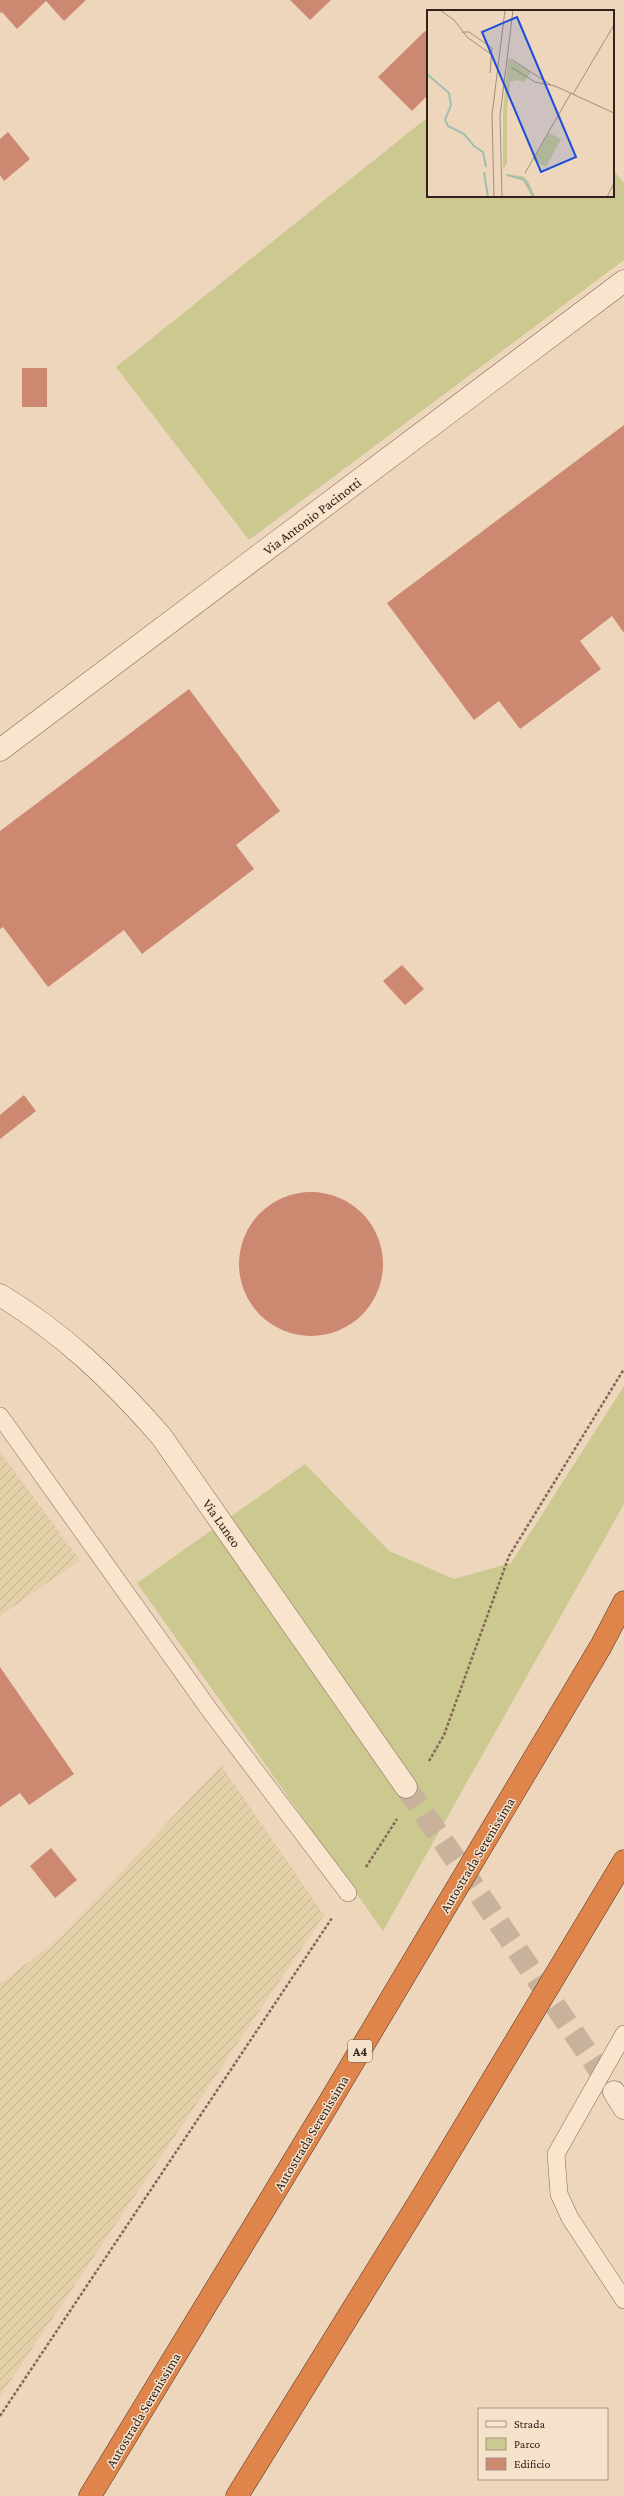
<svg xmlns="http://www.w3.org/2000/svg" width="624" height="2496" font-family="'Crimson Pro',serif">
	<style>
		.farmland { fill: url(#farmland-furrows) }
		.green { fill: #cbc890 }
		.building { fill: #cc8871 }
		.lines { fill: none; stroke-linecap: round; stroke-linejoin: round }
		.tertiary-tunnel { stroke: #c8b29c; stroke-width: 22; stroke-dasharray: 22 11; stroke-linecap: butt }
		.service-casing { stroke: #856756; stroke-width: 18 }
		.minor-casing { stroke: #856756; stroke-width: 23 }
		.tertiary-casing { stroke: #856756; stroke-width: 23 }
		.motorway-casing { stroke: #52362a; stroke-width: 23 }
		.path { stroke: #856756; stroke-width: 2.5; stroke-dasharray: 3 2; stroke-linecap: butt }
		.service { stroke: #f9e5ce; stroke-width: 17 }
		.minor { stroke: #f9e5ce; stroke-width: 22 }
		.tertiary { stroke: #f9e5ce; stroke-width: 22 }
		.motorway { stroke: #df844a; stroke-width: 22 }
		.labels { text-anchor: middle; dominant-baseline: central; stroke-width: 3; stroke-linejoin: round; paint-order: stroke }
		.shield { fill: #f5e2cb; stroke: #6d5c50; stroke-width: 1 }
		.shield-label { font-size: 13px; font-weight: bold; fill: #33221b }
		.street-label { font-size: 14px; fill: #33221b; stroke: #f5e2cb }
		.inset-river { fill: none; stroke: #a0beb0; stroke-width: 2 }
		.inset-road { fill: none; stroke: #a38e7c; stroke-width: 1 }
		.view { fill: #1d4ed8; fill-opacity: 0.15; stroke: #1d4ed8; stroke-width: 2 }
		.inset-edge { fill: none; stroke: #33221b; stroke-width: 2 }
	</style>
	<defs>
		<pattern id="farmland-furrows" width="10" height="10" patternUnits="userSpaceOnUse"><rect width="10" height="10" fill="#e3d0a9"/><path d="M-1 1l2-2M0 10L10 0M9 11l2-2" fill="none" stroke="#c3b291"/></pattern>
	</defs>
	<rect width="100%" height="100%" fill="#edd6bc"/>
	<!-- farmland -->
	<g class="farmland">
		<path d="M0 1452 80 1560 0 1616Z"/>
		<path d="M221 1765 324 1915 0 2396V1984L62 1936Z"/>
	</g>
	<!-- green -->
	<g class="green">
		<path d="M428 117V196H613V170L624 183V260L249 540 116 367Z"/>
		<path d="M624 1386V1504L383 1931 137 1583 305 1464 389 1551 454 1579 511 1563Z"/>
	</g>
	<!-- building -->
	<g class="building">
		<path d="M0 0H86L64 21 46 1 17 29 2 12 0 13Z"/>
		<path d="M290 0H331L310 20Z"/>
		<path d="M425 31 428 33V95L412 111 378 77Z"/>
		<path d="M8 132 30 159 4 181 0 175V139Z"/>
		<rect x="22" y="368" width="25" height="39"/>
		<path d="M624 425V633L612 616 580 641 601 669 520 729 499 701 474 720 387 603Z"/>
		<path d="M189 689 280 811 236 845 254 869 142 954 124 930 48 987 3 927 0 929V831Z"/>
		<path d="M402 965 424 989 405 1005 383 981Z"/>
		<path d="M24 1095 36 1111 0 1139V1115Z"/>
		<circle cx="311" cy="1264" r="72"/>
		<path d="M0 1667 74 1774 29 1805 20 1793 0 1807Z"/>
		<path d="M51 1848 77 1880 55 1898 30 1866Z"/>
	</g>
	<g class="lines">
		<!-- tertiary-tunnel -->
		<path class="tertiary-tunnel" d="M406 1787 614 2092"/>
		<!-- service casing -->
		<g class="service-casing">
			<g id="service">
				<path d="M0 1416 211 1712 348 1893"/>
				<path d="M624 2034 556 2154 559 2194 570 2218 624 2300"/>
			</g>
		</g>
		<!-- minor casing -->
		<g class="minor-casing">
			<path id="minor" d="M0 750 624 281"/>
		</g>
		<!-- tertiary casing -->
		<g class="tertiary-casing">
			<g id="tertiary">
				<path d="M0 1295C63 1333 113 1381 161 1436L406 1787"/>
				<path d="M614 2092 624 2108"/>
			</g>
		</g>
		<!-- motorway casing -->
		<g class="motorway-casing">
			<g id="motorway">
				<path d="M90 2496 327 2106 601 1646 624 1602"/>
				<path d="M237 2496 424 2194 624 1861"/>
			</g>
		</g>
		<!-- path -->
		<g class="path">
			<path d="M429 1761 444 1735 509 1556 624 1369"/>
			<path d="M366 1867 397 1819"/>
			<path d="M0 2416 332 1918"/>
		</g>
		<!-- service -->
		<use href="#service" class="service"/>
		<!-- minor -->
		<use href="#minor" class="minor"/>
		<!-- tertiary -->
		<use href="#tertiary" class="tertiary"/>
		<!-- motorway -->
		<use href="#motorway" class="motorway"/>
	</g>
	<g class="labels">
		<!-- shield labels -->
		<rect class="shield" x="348" y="2040" width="24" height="22" rx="3"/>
		<g class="shield-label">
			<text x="360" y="2051">A4</text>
		</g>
		<!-- street labels -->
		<g class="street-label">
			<text transform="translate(312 516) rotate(-37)">Via Antonio Pacinotti</text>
			<text transform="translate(222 1523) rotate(55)">Via Luneo</text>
			<text transform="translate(477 1855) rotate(-59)">Autostrada Serenissima</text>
			<text transform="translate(311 2133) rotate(-59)">Autostrada Serenissima</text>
			<text transform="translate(143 2410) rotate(-59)">Autostrada Serenissima</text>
		</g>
	</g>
	<!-- overview -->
	<g transform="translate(427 10)">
		<rect width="187" height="187" fill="#edd6bc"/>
		<path d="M81 48 104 62 97 72 90 70 83 72 80 99V153L76 160V103ZM122 123 134 129 119 157 106 150ZM76 164 96 166 102 173 108 187H105L95 169Z" fill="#cbc890"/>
		<path class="inset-river" d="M0 64 22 83 24 95 18 110 21 116 37 124 47 136 56 142 59 157M57 162 61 187M80 165 98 170 107 187"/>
		<path class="inset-road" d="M13 0 27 10 40 27 65 45M35 22H42L65 38 63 63M84 49 124 75M84 57 108 72 128 76 187 103M146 84 187 15M98 163 144 83M67 187 65 105 78 0M75 187 73 106 86 0M180 187 187 173"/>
		<path class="view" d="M90 7 149 147 114 162 55 22Z"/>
		<rect width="187" height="187" class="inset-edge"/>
	</g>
	<!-- legend -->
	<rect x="478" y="2408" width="130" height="72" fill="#f5e2cb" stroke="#a79585"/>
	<rect x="486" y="2421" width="20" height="6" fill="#f9e5ce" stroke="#a79585"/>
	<text x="514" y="2428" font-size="12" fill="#33221b">Strada</text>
	<rect x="486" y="2438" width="20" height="12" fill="#cbc890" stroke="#a79585"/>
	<text x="514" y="2448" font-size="12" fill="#33221b">Parco</text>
	<rect x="486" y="2458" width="20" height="12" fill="#cc8871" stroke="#a79585"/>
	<text x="514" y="2468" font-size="12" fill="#33221b">Edificio</text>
</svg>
